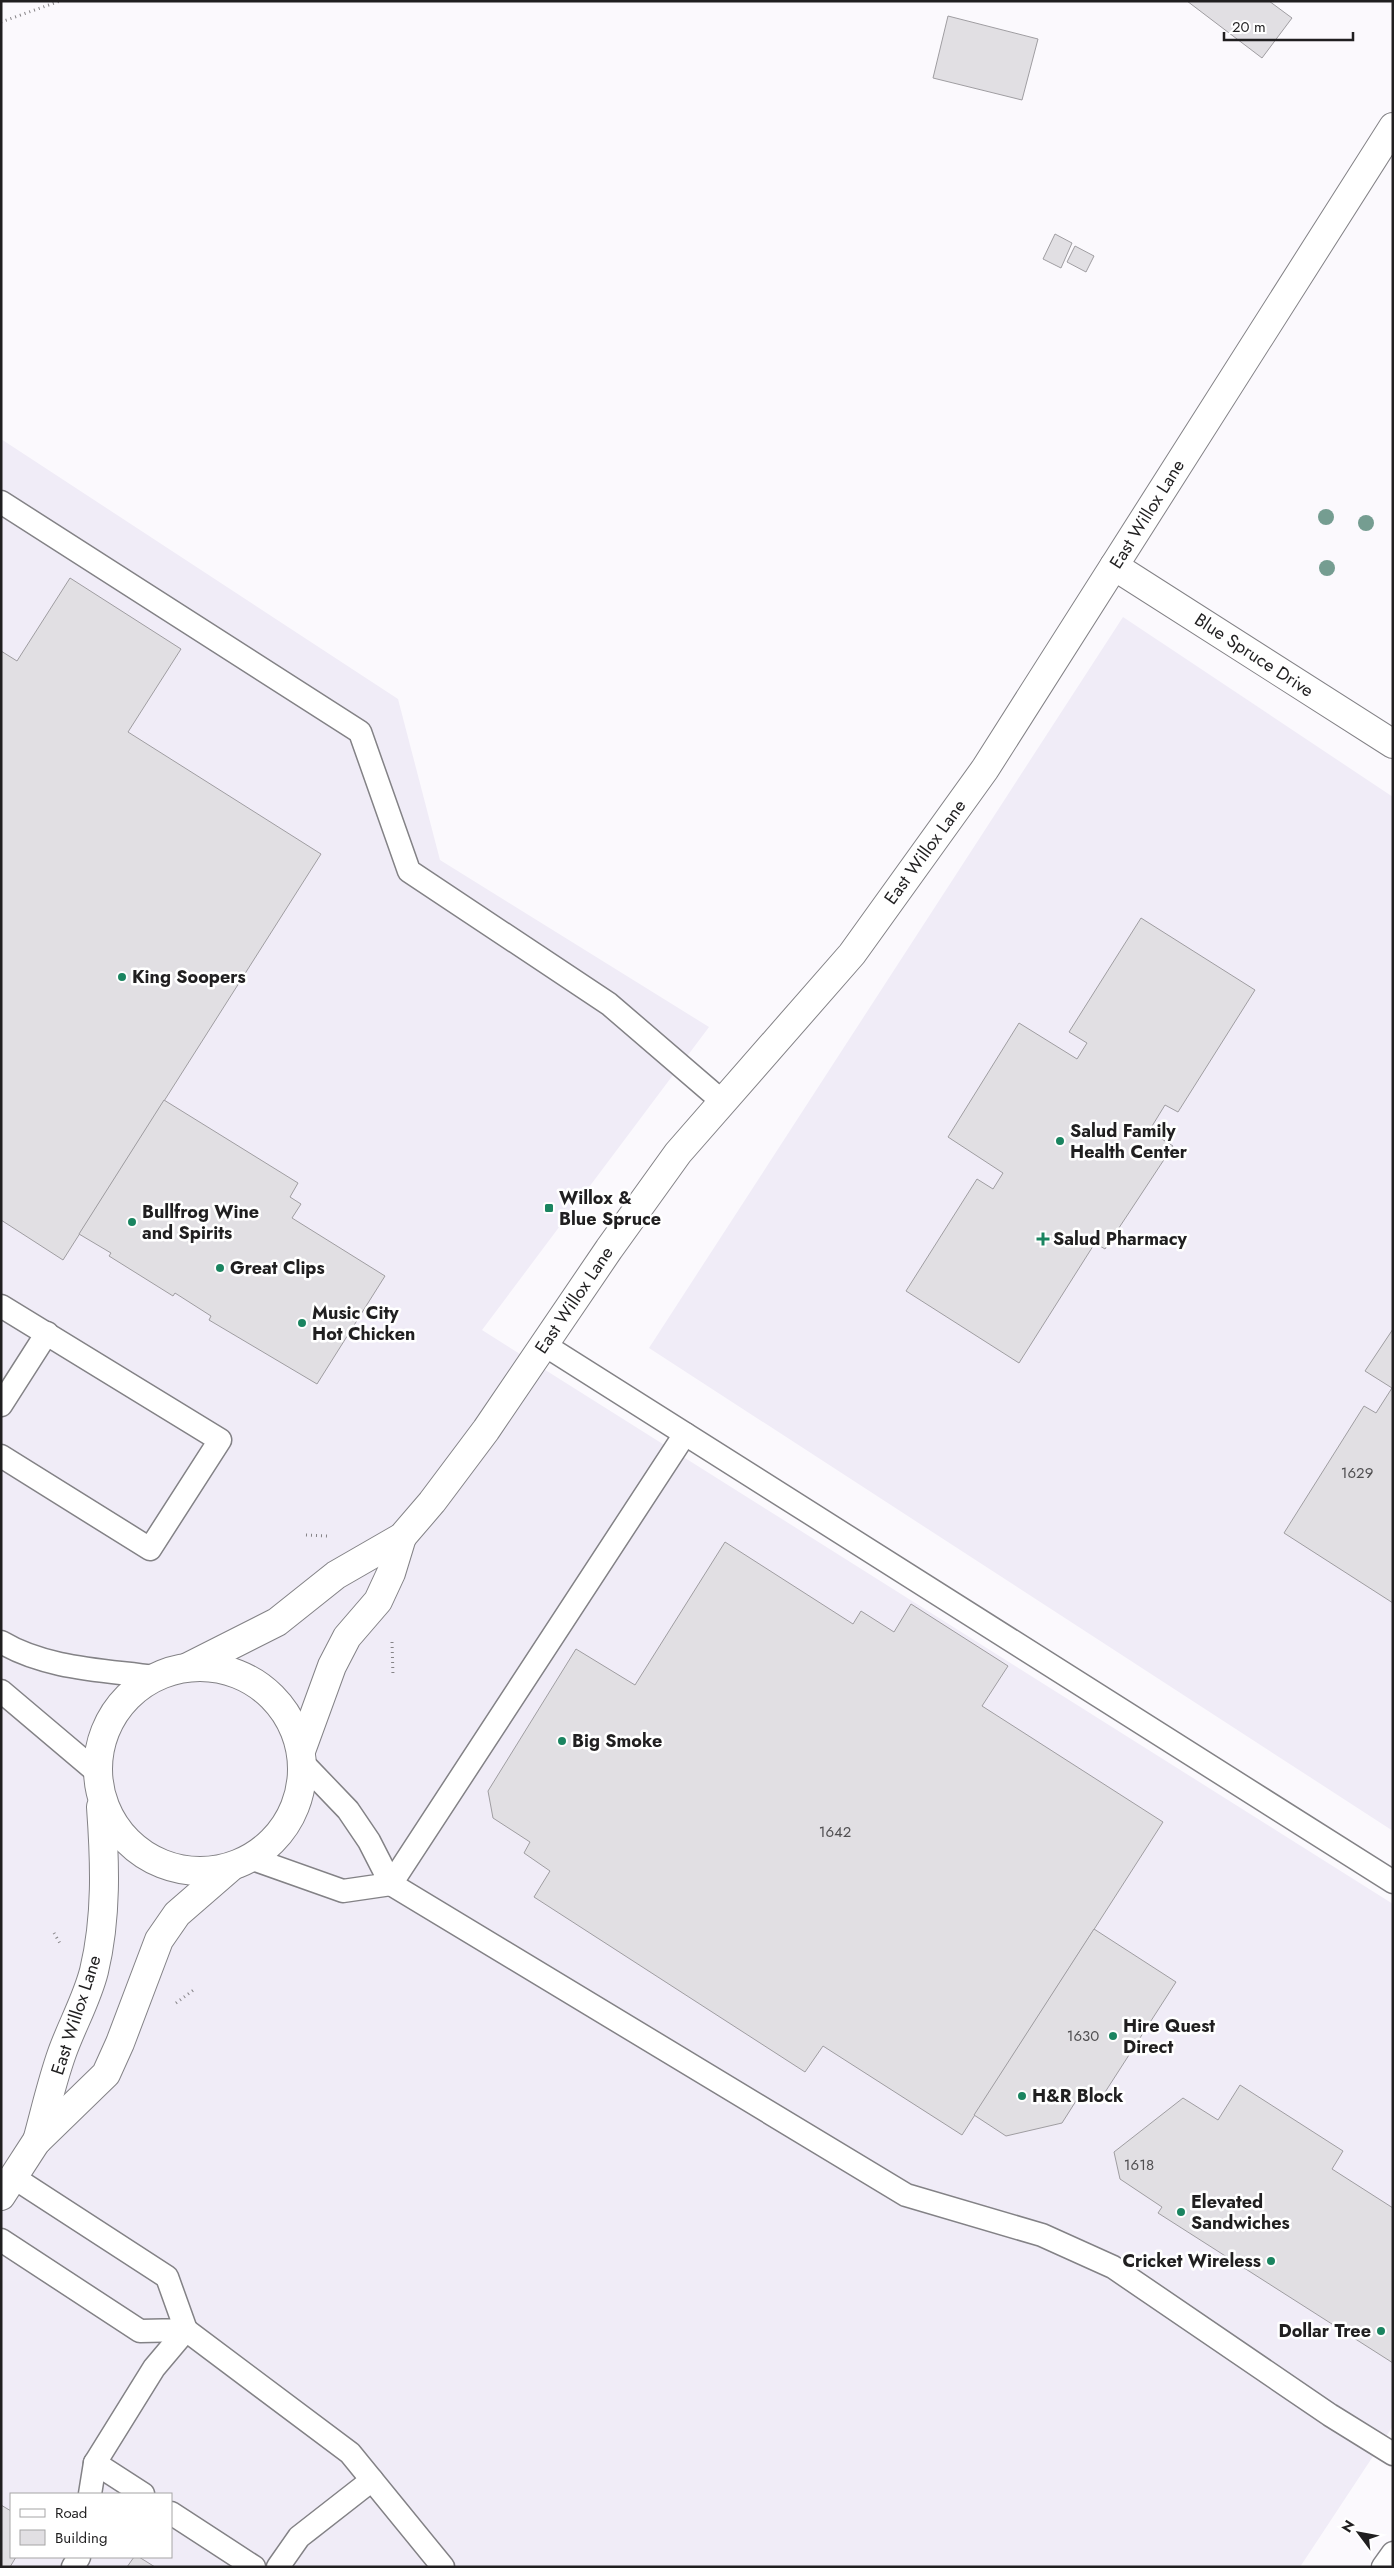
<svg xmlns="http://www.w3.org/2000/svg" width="1394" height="2568" font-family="Jost,sans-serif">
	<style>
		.built { fill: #f0ecf7; fill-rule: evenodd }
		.building { fill: #e1dfe3; stroke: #9f9da1 }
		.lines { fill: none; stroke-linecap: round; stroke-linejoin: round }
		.lane-casing { stroke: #838286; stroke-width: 25 }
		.street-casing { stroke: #838286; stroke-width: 30 }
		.secondary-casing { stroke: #838286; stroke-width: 30 }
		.path { stroke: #858386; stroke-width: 3; stroke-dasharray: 1 4; stroke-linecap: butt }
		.lane { stroke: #fff; stroke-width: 22 }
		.street { stroke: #fff; stroke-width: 28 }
		.secondary { stroke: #fff; stroke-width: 28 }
		.tree { fill: #759d91 }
		.poi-dot { fill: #1a8460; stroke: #fff; stroke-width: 2 }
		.labels { text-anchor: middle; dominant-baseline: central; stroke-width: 5; stroke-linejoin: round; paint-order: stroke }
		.number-label { font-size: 15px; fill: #504f51 }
		.street-label { font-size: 18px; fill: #201f20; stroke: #fff }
		.poi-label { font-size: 18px; font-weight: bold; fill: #201f20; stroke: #fff; text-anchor: start }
	</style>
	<rect width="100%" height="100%" fill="#fbf9fd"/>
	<!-- built -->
	<g class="built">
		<path d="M1 439 398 699 440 860 709 1027 482 1330 1393 1904V2426L1300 2567H1ZM11 2494H171V2557H11Z"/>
		<path d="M1123 617 1393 797V1831L649 1348Z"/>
	</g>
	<!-- building -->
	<g class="building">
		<path d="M1187 1H1269L1292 18 1262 58Z"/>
		<path d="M948 16 1038 39 1022 100 933 78Z"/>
		<path d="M1055 234 1072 243 1061 268 1043 259Z"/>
		<path d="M1075 246 1094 256 1086 272 1067 262Z"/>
		<path d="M70 578 181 649 128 732 321 854 63 1260 1 1220V651L17 661Z"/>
		<path d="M1141 918 1255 990 1178 1112 1165 1105 1149 1131 1173 1146 1105 1249 1095 1243 1019 1363 906 1291 977 1179 993 1189 1003 1173 948 1137 1019 1023 1077 1059 1087 1043 1069 1032Z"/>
		<path d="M164 1100 298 1183 290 1197 301 1204 292 1218 385 1276 317 1384 209 1320 211 1316 175 1293 173 1296 109 1256 111 1253 79 1234Z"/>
		<path d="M1393 1329V1603L1284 1533 1364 1406 1376 1413 1392 1388 1365 1371Z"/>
		<path d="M725 1542 853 1624 861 1611 894 1632 911 1604 1008 1666 982 1706 1163 1822 962 2135 823 2046 805 2072 534 1897 550 1871 524 1853 530 1842 493 1818 488 1791 576 1649 635 1685Z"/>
		<path d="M1094 1929 1176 1982 1100 2100 1083 2090 1062 2123 1006 2136 974 2115Z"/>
		<path d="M1240 2085 1343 2151 1332 2169 1393 2208V2363L1158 2213 1162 2207 1120 2179 1114 2152 1183 2098 1218 2120Z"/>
		<path d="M1 2505 11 2511V2557H16L10 2567H1Z"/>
		<path d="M134 2557H139L155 2567H127Z"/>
	</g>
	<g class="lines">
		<!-- lane casing -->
		<g class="lane-casing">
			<g id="lane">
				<path d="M1 502 360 732 409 871 609 1004 723 1102"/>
				<path d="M1 1306 220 1440 150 1549 1 1456"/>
				<path d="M543 1344 1393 1882"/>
				<path d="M1 1405 47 1333"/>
				<path d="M685 1434 391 1884 906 2195 1042 2235 1113 2267 1330 2415 1393 2454"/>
				<path d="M1 1642C46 1669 104 1670 154 1677"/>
				<path d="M1 1691 98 1773"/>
				<path d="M250 1858 343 1891 391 1884 369 1841 348 1810 301 1761"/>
				<path d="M1 2240 140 2331 186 2330 167 2277 13 2177"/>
				<path d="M90 2494 95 2463"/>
				<path d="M143 2494 95 2463 154 2368 186 2330 350 2453 443 2567"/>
				<path d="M171 2513 254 2567"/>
				<path d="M73 2567 79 2557"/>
				<path d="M278 2567 299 2537 372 2480"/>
				<path d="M1383 2567 1393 2553"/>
			</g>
		</g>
		<!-- street casing -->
		<g class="street-casing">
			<path id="street" d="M1114 566 1393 744"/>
		</g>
		<!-- secondary casing -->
		<g class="secondary-casing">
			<g id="secondary">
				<path d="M188 1667 277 1622 336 1575 402 1537 432 1502 486 1430 609 1249 678 1153 852 954 985 769 1393 127"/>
				<circle cx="200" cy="1769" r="102"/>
				<path d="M301 1751 332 1666 347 1637 378 1601 391 1573 402 1537"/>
				<path d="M37 2141C45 2112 52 2081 62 2053 72 2025 87 1999 94 1971 107 1917 105 1862 101 1807"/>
				<path d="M1 2196 36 2142 106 2074 120 2043 159 1940 177 1914 230 1868"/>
			</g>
		</g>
		<!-- path -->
		<g class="path">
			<path d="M1 22 60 1"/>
			<path d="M306 1535 327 1536"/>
			<path d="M392 1642 393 1676"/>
			<path d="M54 1933 61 1945"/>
			<path d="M176 2003 195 1989"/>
		</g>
		<!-- lane -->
		<use href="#lane" class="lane"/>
		<!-- street -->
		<use href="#street" class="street"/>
		<!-- secondary -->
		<use href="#secondary" class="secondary"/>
	</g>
	<!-- trees -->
	<g class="tree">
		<circle cx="1326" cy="517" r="8"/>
		<circle cx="1366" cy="523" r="8"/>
		<circle cx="1327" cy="568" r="8"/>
	</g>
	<!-- markers -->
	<g class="poi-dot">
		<circle cx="122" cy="977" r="5"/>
		<circle cx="1060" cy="1141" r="5"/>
		<rect x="544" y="1203" width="10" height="10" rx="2.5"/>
		<circle cx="132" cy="1222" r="5"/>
		<path d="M1040.5 1231.5h5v5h5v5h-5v5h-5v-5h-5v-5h5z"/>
		<circle cx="220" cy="1268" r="5"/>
		<circle cx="302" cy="1323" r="5"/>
		<circle cx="562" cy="1741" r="5"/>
		<circle cx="1113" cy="2036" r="5"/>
		<circle cx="1022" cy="2096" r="5"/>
		<circle cx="1181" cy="2212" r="5"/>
		<circle cx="1271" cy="2261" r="5"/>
		<circle cx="1381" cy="2331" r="5"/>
	</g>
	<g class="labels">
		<!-- number labels -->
		<g class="number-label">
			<text x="1357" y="1473">1629</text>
			<text x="835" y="1832">1642</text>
			<text x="1083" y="2036">1630</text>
			<text x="1139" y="2165">1618</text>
		</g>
		<!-- street labels -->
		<g class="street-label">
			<text transform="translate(1147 514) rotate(-58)">East Willox Lane</text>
			<text transform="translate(1254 655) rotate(33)">Blue Spruce Drive</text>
			<text transform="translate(925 852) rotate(-54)">East Willox Lane</text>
			<text transform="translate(574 1300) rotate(-56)">East Willox Lane</text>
			<text transform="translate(76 2015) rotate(-72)">East Willox Lane</text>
		</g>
		<!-- poi labels -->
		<g class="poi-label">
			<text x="132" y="977">King Soopers</text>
			<text x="1070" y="1131">Salud Family<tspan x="1070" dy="21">Health Center</tspan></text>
			<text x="559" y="1198">Willox &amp;<tspan x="559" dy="21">Blue Spruce</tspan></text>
			<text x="142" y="1212">Bullfrog Wine<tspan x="142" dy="21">and Spirits</tspan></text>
			<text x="1053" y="1239">Salud Pharmacy</text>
			<text x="230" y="1268">Great Clips</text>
			<text x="312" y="1313">Music City<tspan x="312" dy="21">Hot Chicken</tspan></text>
			<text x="572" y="1741">Big Smoke</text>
			<text x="1123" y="2026">Hire Quest<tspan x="1123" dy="21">Direct</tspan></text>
			<text x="1032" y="2096">H&amp;R Block</text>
			<text x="1191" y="2202">Elevated<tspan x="1191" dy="21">Sandwiches</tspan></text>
			<text x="1261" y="2261" text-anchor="end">Cricket Wireless</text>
			<text x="1371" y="2331" text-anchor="end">Dollar Tree</text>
		</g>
	</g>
	<!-- border -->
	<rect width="1394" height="2568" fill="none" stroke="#201f20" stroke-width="5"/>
	<!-- legend -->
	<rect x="10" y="2493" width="162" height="65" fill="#ffffff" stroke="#a6a5a6"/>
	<rect x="20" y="2509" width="25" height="8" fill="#ffffff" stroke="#a6a5a6"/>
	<text x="55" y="2518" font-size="15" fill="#201f20">Road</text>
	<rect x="20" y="2530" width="25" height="15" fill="#e1dfe3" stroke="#a6a5a6"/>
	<text x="55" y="2543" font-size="15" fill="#201f20">Building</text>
	<!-- north arrow -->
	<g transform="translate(1359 2533) rotate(302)" stroke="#ffffff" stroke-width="4" paint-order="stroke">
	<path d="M0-4L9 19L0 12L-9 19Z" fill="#201f20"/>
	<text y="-8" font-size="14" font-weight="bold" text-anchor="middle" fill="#201f20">N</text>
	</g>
	<!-- scale -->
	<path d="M1224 32v8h129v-8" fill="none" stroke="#201f20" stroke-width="2.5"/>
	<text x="1232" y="32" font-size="15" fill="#201f20" stroke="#ffffff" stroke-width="4" paint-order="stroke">20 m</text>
</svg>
